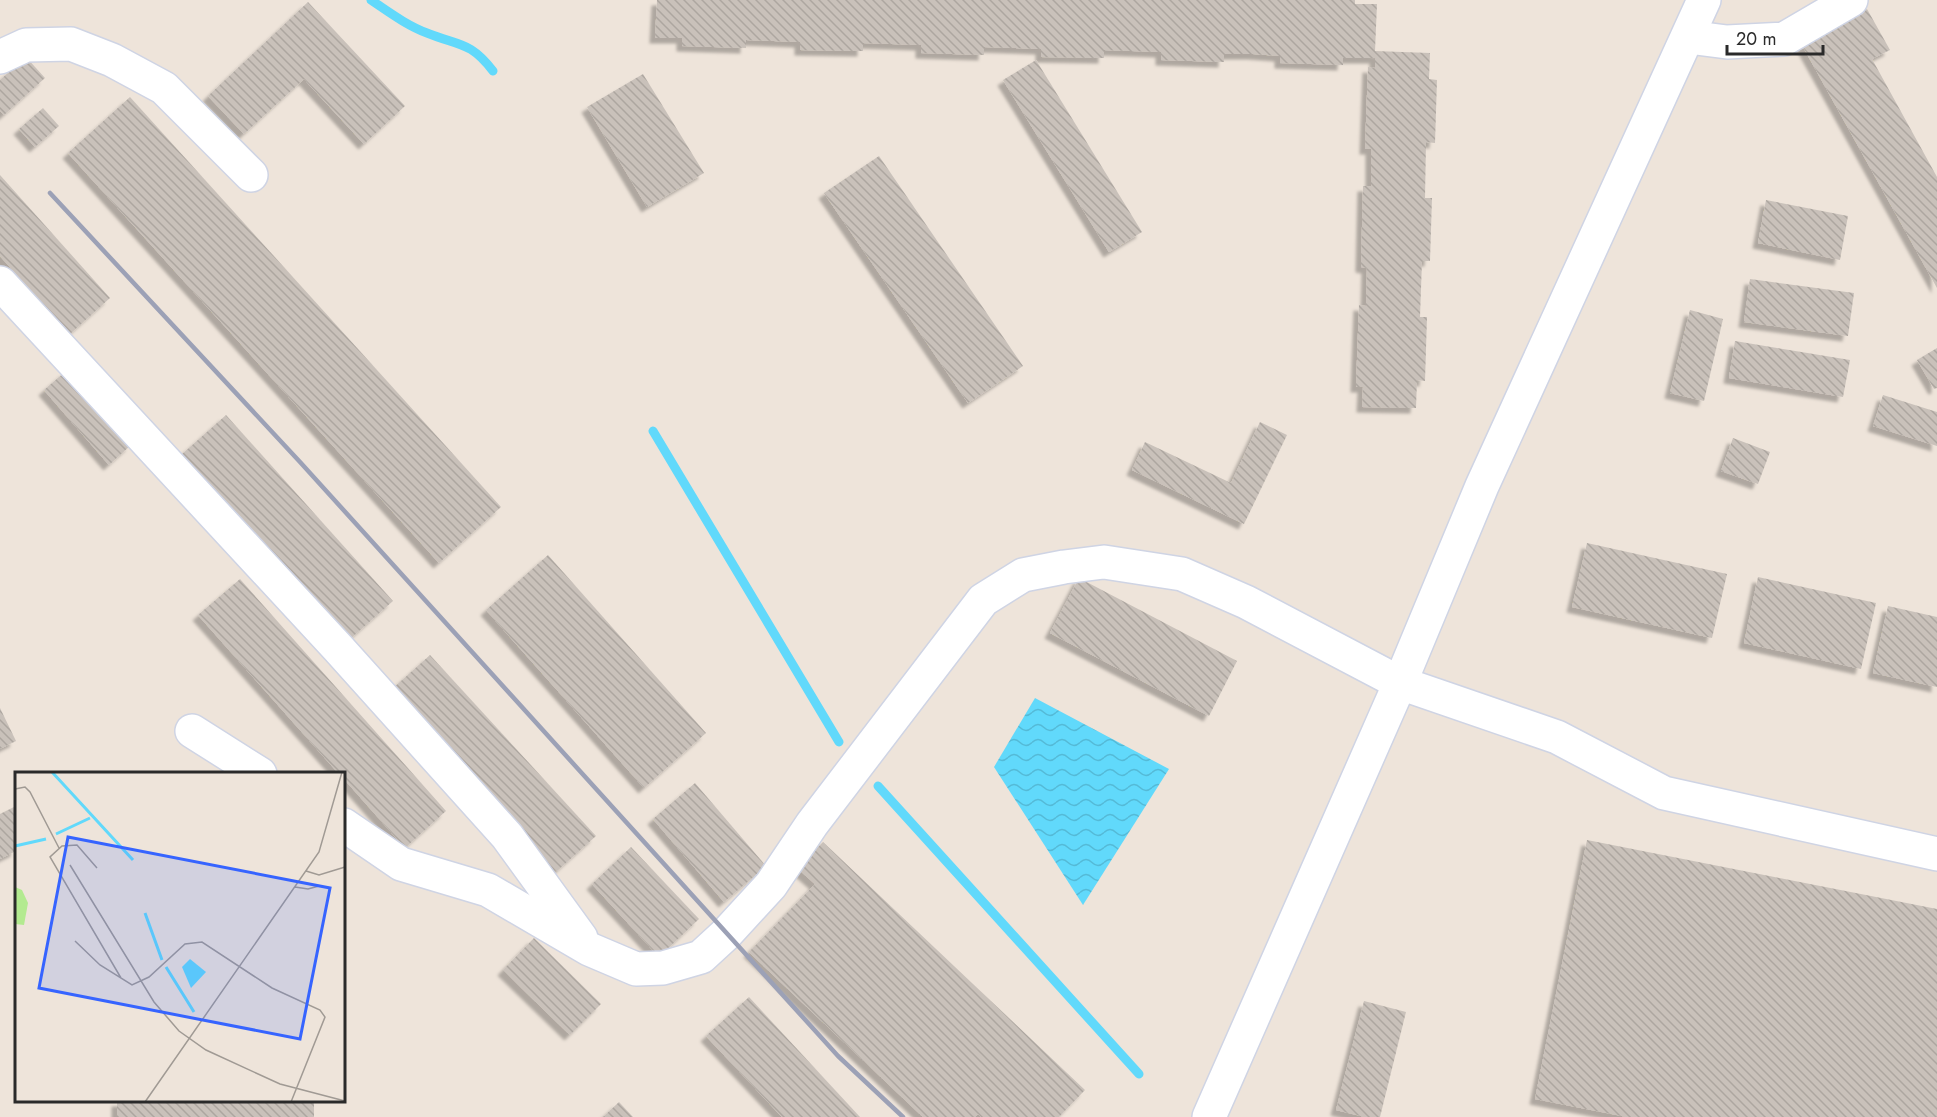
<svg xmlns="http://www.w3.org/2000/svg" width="1937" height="1117" font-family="Jost,sans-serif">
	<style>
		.water { fill: url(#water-waves) }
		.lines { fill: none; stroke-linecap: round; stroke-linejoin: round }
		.stream { stroke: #61d9fb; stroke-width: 9 }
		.building { fill: url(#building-back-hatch); filter: url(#shadow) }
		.minor-casing { stroke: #cfd4e4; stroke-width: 36 }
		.minor { stroke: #fff; stroke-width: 33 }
		.rail { stroke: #9ca1b6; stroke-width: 4.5 }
		.inset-river { fill: none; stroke: #61d9fb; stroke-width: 3 }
		.inset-road { fill: none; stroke: #a09a94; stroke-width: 1.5 }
		.view { fill: #3664ff; fill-opacity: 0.15; stroke: #3664ff; stroke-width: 3 }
		.inset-edge { fill: none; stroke: #2a2a2a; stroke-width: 3 }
	</style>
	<defs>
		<pattern id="water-waves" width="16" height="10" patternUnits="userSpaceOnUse" patternTransform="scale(1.5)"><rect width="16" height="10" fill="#61d9fb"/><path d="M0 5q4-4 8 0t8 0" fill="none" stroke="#54bad7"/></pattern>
		<pattern id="building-back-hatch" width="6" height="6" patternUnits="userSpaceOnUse" patternTransform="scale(1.5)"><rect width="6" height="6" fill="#c9c1ba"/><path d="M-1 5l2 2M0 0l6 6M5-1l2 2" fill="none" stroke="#ada6a0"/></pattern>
		<filter id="shadow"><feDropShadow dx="-5.5" dy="5.5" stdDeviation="1.5" flood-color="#0004"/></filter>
	</defs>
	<rect width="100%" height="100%" fill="#eee4da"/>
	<!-- water -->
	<path class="water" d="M1035 698 1169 769 1083 905 994 767Z"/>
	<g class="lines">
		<!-- stream -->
		<g class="stream">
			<path d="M371 0C389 12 406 25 427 33 459 46 470 41 493 71"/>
			<path d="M653 431 839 742"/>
			<path d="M878 786 1139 1074"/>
		</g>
	</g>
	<!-- building -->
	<g class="building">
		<path d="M657 0H1355V4H1377L1375 51 1430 53 1429 79 1437 80 1435 143 1426 142 1425 198H1432L1430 261H1422L1420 317H1427L1425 381 1417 380 1416 408 1362 407 1363 387H1356L1359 305 1366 306 1367 268 1361 267 1363 186H1371V149H1365L1368 67 1375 68V58H1343V65L1280 63V56L1253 54H1224V62L1161 60V52L1104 50V58L1041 57V49L984 47V55L921 53V45L863 43V51L800 50V42L746 40V48L682 46V38H655Z"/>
		<path d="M308 2 405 106 364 144 304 79 244 134 208 96Z"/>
		<path d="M1867 9 1890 50 1872 59 1937 177V288L1802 45Z"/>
		<path d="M26 57 45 78 4 115 0 111V80Z"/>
		<path d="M1036 60 1142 232 1109 252 1003 80Z"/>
		<path d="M643 74 704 173 647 207 587 107Z"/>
		<path d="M130 97 501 507 439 563 68 153Z"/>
		<path d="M43 108 59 126 35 147 19 129Z"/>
		<path d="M879 156 1023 366 968 403 824 193Z"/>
		<path d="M0 175 110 298 70 334 0 256Z"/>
		<path d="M1766 200 1848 216 1840 260 1758 243Z"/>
		<path d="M1750 279 1854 293 1848 336 1744 322Z"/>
		<path d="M1690 310 1723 319 1704 401 1670 393Z"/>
		<path d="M1735 341 1850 360 1843 397 1729 378Z"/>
		<path d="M1937 348V388L1934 389 1917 360Z"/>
		<path d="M66 371 131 445 109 465 44 390Z"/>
		<path d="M1883 395 1937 412V446L1873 426Z"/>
		<path d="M226 415 393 601 349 640 181 455Z"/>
		<path d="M1260 422 1287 435 1244 524 1132 470 1145 442 1231 483Z"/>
		<path d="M1733 438 1770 452 1758 484 1721 471Z"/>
		<path d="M1587 543 1727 574 1712 638 1572 607Z"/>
		<path d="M548 555 706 733 644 788 486 610Z"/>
		<path d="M1758 577 1876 603 1861 669 1744 643Z"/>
		<path d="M1079 578 1237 661 1209 716 1050 633Z"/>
		<path d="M240 579 446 811 405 848 344 779V774H339L198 615Z"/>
		<path d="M1888 606 1937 617V687L1873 673Z"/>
		<path d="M430 655 596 836 557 871 391 690Z"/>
		<path d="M0 708 16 741 0 749Z"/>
		<path d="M695 783 766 866 724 902 653 819Z"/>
		<path d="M16 806V851L0 859V814Z"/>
		<path d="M1587 840 1937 909V1117H1627L1535 1099Z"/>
		<path d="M823 842 1085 1090 1059 1117H981L978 1114 975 1117H923L749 952 815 884 797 868Z"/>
		<path d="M631 847 699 919 659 957 592 884Z"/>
		<path d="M534 938 601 1004 570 1035 503 970Z"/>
		<path d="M749 997 860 1117H782L706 1036Z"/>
		<path d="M1364 1001 1406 1012 1380 1117H1365L1336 1110Z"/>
		<rect x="117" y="1101" width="197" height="16"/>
		<path d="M619 1102 633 1117H603Z"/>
	</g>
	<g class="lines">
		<!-- minor casing -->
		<g class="minor-casing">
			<g id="minor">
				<path d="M1688 37 1727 42 1784 39 1851 0"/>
				<path d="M0 57 26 45 71 44 112 60 164 88 251 175"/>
				<path d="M0 283 338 648 507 836 581 938"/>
				<path d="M192 731 260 774"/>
				<path d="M344 825 401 864 488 890 589 949 636 969 663 968 701 957 726 934 771 885 812 824 983 600 1023 575 1064 567 1104 562 1182 574 1246 602 1400 683 1557 737 1664 793 1937 854"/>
				<path d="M1209 1117 1400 683 1482 486 1704 0"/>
			</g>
		</g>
		<!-- minor -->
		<use href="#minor" class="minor"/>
		<!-- rail -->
		<path class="rail" d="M50 193 300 462 838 1056 903 1117"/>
	</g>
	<!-- overview -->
	<g transform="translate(15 772)">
		<rect width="330" height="330" fill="#eee4da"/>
		<path d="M0 115 7 118 13 131 9 153 0 152Z" fill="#b3ea90"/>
		<path d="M175 187 191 200 176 216 167 195Z" fill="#61d9fb"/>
		<path class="inset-river" d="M37 0 118 88M41 62 75 46M0 74 31 67M130 141 147 188M151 195 179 240"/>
		<path class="inset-road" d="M66 0H89M0 17 10 15 15 20 44 76M55 93 139 230 164 259 191 278 265 312 330 329M82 96 62 73 47 74 35 85 106 206M291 99 304 103 330 95M280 115 293 117 304 114M60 169 85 193 117 213 134 205 170 172 187 170 257 216 305 238 310 245 276 330M130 330 304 80 327 0"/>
		<path class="view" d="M53 65 315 116 285 267 24 216Z"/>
		<rect width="330" height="330" class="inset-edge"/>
	</g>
	<!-- scale -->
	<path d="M1727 45v9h96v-9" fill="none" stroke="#2a2a2a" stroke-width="3"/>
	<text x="1736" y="45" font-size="18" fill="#2a2a2a" stroke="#ffffff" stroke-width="4.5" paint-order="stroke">20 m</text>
</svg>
